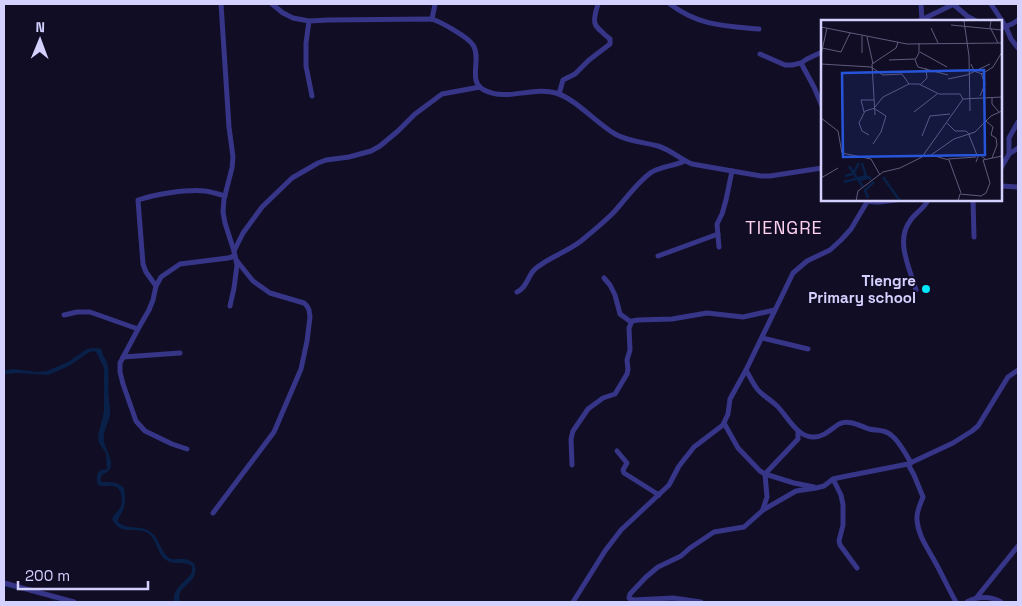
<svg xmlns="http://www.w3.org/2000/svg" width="1022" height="606" font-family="'Space Grotesk',sans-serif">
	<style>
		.water { fill: #092148 }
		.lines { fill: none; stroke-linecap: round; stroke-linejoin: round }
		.stream { stroke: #092148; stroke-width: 1 }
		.street { stroke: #363587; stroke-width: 5 }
		.poi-dot { fill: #00e8fc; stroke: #110d25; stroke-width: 2 }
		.labels { text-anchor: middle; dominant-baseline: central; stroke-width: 4; stroke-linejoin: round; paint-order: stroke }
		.poi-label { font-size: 15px; font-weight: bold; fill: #d5d1ff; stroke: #110d25; text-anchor: end }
		.quarter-label { font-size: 18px; letter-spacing: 1px; fill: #ffd3f0; stroke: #110d25 }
		.inset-river { fill: none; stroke: #092148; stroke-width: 2.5 }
		.inset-road { fill: none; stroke: #5f5b7c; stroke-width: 1 }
		.view { fill: #2655da; fill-opacity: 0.15; stroke: #2655da; stroke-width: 2.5 }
		.inset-edge { fill: none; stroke: #d5d1ff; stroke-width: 2.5 }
	</style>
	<rect width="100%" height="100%" fill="#110d25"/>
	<!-- water -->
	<path class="water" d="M93 348H99L102 350C102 355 104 356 106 360 111 370 107 388 109 399 109 404 111 410 110 415 108 424 103 430 104 441 105 449 111 455 111 464 111 475 99 471 101 482 109 482 117 481 124 488 125 495 126 503 123 510 121 515 118 517 118 522 128 530 137 525 147 530 159 535 159 549 168 557 172 561 178 558 183 559 187 559 190 561 194 563 202 583 175 585 180 601L183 602H175C169 591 187 581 192 572V566C183 560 174 566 166 560 157 554 156 536 146 532 132 527 121 536 112 519 114 514 119 511 121 506 122 502 122 497 121 494 118 483 109 486 100 486L97 483C97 478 96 471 102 470 104 469 106 470 107 469L106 453 99 443 98 435 104 412V368L96 352 93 351 88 353 69 366 48 375 19 373 4 374V371L13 369 37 372 47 371 68 362 87 349Z"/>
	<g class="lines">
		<!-- stream -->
		<g class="stream">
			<path d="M4 586 15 589"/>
			<path d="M50 598 56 601 61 602"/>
		</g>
		<!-- street -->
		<g class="street">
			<path d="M221 4 229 127 233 157 232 168 224 199 223 212 225 223 234 251 237 265 234 288 230 306"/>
			<path d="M272 4 283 13 293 18 309 21 328 20 432 19C441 22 468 37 473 45 482 58 467 82 484 90 507 102 533 86 556 93 576 99 596 123 615 134 629 142 644 142 658 146 671 150 680 159 692 164L761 176H770L822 168"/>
			<path d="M670 4C699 26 725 26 759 29"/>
			<path d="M921 4 922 21"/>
			<path d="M953 4 967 16 976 21"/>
			<path d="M991 4 1006 27 1011 39 1018 48"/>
			<path d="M432 19 435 4"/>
			<path d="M309 21 306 43V66L312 96"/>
			<path d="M919 21 954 4"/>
			<path d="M1001 28 1012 24 1018 20"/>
			<path d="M760 54 785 65H792L801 63 807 59 822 52"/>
			<path d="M801 63 814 87 822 106"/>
			<path d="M559 94 563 80 575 74 589 60 610 44V39C594 25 591 26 598 4"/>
			<path d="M1009 154 1018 148"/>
			<path d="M1001 168 1009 154V138L1018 122"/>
			<path d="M1001 186 1018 187"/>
			<path d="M865 200C874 204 886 201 896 200"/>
			<path d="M973 200 974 237"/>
			<path d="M719 247 717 224 722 214 726 200 732 171"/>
			<path d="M234 251 243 233 262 207 292 178 318 163 326 160 349 157 371 151 380 146 398 131 415 114 442 94 480 87"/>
			<path d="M658 256 718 234"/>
			<path d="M604 278 610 285 615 295 620 314 631 322"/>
			<path d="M156 286 146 272 143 264 138 200C156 194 187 189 205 191 212 192 218 194 225 196"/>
			<path d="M916 290C910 269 895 241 910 221 915 213 924 209 928 200"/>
			<path d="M517 292C527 288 528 275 535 269 549 257 567 252 581 241 592 232 603 223 613 213 625 200 635 185 649 174 659 166 673 167 684 161"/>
			<path d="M64 315 77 312H90L138 329"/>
			<path d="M762 338 808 349"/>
			<path d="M123 357 180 353"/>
			<path d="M746 370C750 377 753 384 758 390 763 396 770 399 776 405 787 415 796 436 812 437 823 438 831 429 839 424 849 419 860 426 869 429 877 431 884 429 891 435 898 440 906 454 911 463"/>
			<path d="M724 423 738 448 760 471 765 474 794 483 814 487"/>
			<path d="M187 449 172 444 145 431 136 421 123 384 120 372V363L138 329 149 310 153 300 156 286 161 277 180 264 228 258 232 257 234 255"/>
			<path d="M617 451 627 463 623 470 624 473 659 495"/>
			<path d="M908 464 914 475 923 497C920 505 916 512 917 520 918 535 927 547 934 560 942 574 948 588 956 602"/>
			<path d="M572 465 571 439 573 431 588 409 603 398 615 394 627 374 628 369 627 360 630 350 629 328 632 321 638 320 672 319 707 313 743 317 775 310"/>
			<path d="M833 479 841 495 843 505V525L839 541 840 545 857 568"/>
			<path d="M763 509 767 497 765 474 798 439V431"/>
			<path d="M213 513 274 432 301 369 307 341 310 317 309 310 307 306 304 303 270 293 253 281 237 261"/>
			<path d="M4 583 74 602"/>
			<path d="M977 597 1018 546"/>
			<path d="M573 602 605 551 621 530 669 485 679 466 694 447 723 425 728 414 730 399 746 370 793 273 807 261 830 250 841 240 851 229 867 202"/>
			<path d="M701 602 673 598 634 600 630 599 629 598 630 594 646 577 658 567 681 556 690 548 714 532 744 527 763 510 796 491 816 488 824 486 833 479 842 477 908 464 953 443 972 431 978 426 1008 377 1018 370"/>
			<path d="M967 602C977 596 991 596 1001 602"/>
		</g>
	</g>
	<!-- markers -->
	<circle class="poi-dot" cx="926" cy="289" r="5"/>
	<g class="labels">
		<!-- poi labels -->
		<g class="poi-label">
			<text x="916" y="280">Tiengre<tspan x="916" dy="17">Primary school</tspan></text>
		</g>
		<!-- quarter labels -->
		<g class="quarter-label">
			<text x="784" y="227">TIENGRE</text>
		</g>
	</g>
	<!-- overview -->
	<g transform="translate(821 20)">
		<rect width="181" height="181" fill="#110d25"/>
		<path class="inset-river" d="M28 146 42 167M24 156 32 154 38 143M62 157 79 181M37 161 48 157 50 160M23 162 45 156 41 143M47 178 44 170 53 162"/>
		<path class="inset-road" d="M143 1 148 36 149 91M170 1 169 7 177 23M130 5 181 10M0 7 86 24 181 23M110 8 117 23M46 17 52 44M98 23V33L94 40 97 47 127 55M1 28 20 32 29 13M99 32 126 47M41 33V16M0 35 6 8M68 40 94 39M0 44 50 47 62 55 81 54 88 64H98L118 74H139L142 79 181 77M150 44 153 51 161 54 172 47 181 32M127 59 146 55 169 44M99 65 106 58 105 48M159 76 164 64 160 53M171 77V84L178 92M54 87 62 77 88 64M43 92 40 80H53M93 92 116 74M54 95 51 44 75 28 77 22M0 98 17 111 21 133 50 139 59 155M165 101 172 107 170 115 175 118 176 125 171 138M126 103 134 111H145L149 115M48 115 41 111 38 103 44 91 54 88M148 115 156 135M101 116 109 96 129 94M52 124 60 112 65 96 54 89M110 135 133 119 154 112 170 96 181 91M110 135 128 140 140 173M127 139 155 137M155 142 158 134 164 139M0 158 17 148M35 181 37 171 62 152 79 148 101 137 142 79M137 181 139 174 160 176 165 173 169 163 162 140 181 136"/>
		<path class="view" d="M163 50 164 135 22 137 21 53Z"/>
		<rect width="181" height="181" class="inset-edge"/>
	</g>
	<!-- border -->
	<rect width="1022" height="606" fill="none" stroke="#d5d1ff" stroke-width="10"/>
	<!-- north arrow -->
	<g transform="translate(40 40) rotate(1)" stroke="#110d25" stroke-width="4" paint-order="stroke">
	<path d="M0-4L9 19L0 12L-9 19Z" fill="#d5d1ff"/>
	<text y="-8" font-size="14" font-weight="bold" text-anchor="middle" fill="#d5d1ff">N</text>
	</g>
	<!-- scale -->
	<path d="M18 581v8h130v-8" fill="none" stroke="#d5d1ff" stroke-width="2.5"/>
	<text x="25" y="581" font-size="15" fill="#d5d1ff" stroke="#110d25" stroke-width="4" paint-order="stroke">200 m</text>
</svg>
